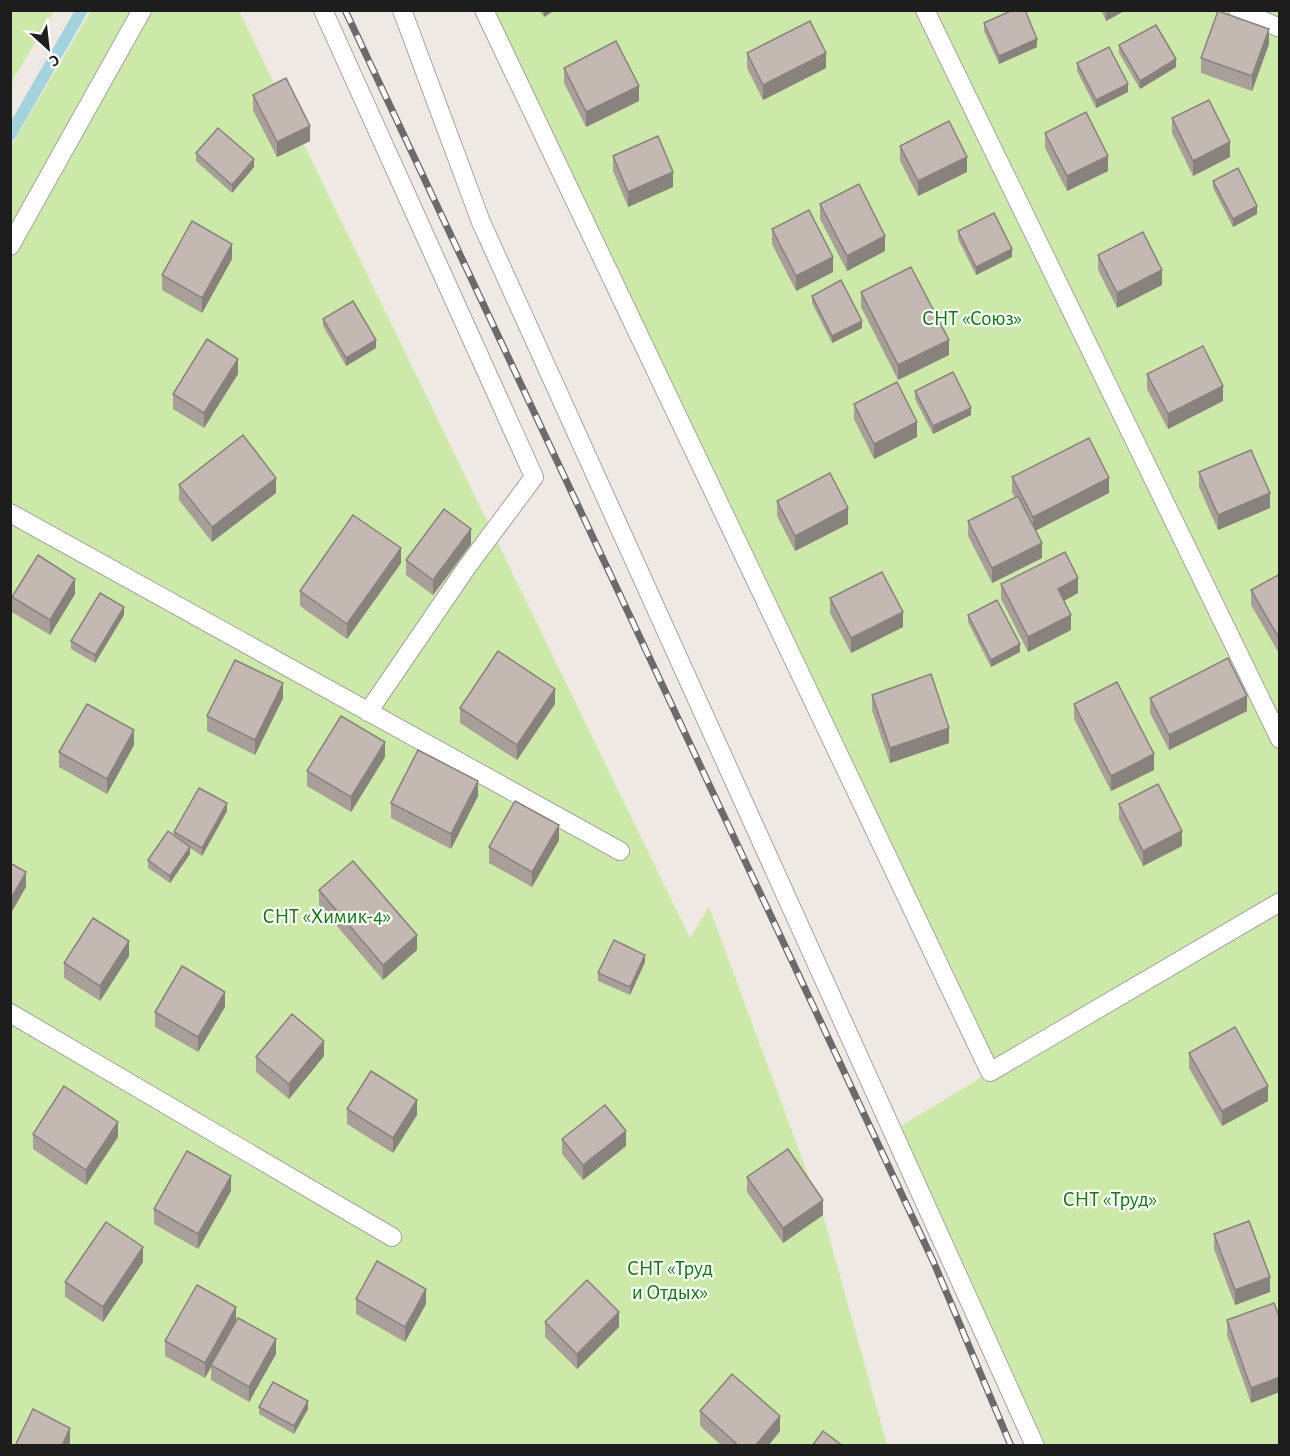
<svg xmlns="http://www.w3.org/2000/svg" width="1290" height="1456" font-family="'Alegreya Sans',sans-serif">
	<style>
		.grass { fill: #cce9a8 }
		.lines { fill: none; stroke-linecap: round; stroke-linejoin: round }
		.stream { stroke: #a3d3dc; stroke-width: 12 }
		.lane-casing { stroke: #a4a4a4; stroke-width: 20 }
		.lane { stroke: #fff; stroke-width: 18 }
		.rail-casing { stroke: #6b6b6b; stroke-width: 7 }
		.rail { stroke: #fff; stroke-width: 4.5; stroke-dasharray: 14; stroke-linecap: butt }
		.wall { fill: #a89f99 }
		.shaded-wall { fill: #88827d }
		.building { fill: #c3b9b2; stroke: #88827d; stroke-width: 1.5 }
		.labels { text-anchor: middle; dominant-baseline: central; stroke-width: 4.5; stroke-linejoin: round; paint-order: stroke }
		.park-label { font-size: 21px; fill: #0c7a0e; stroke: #fff }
	</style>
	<rect width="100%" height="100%" fill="#eeeae3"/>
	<!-- grass -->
	<g class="grass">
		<path d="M11 10 54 11 11 83 10 11Z"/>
		<path d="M91 11H239L690 938 709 907 823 1215 887 1445 11 1446V146Z"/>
		<path d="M484 11H1279V1445H1035L893 1131 990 1072Z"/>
	</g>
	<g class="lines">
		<!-- stream -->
		<path class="stream" d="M10 135 82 10"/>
		<!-- lane casing -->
		<g class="lane-casing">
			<g id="lane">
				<path d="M323 10 534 477 467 567 368 712"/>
				<path d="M402 10 481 222 1035 1446"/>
				<path d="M484 10 990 1072 1280 902"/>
				<path d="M925 10 1280 739"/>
				<path d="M1238 10 1280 28"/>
				<path d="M10 246 142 10"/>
				<path d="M10 513 620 851"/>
				<path d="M10 1013 392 1237"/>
			</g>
		</g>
		<!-- lane -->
		<use href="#lane" class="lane"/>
		<!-- rail casing -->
		<g class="rail-casing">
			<path id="rail" d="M345 10 934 1263 1011 1446"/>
		</g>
		<!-- rail -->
		<use href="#rail" class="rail"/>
	</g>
	<!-- wall -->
	<g class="wall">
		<path d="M540 10H555L544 17Z"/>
		<path d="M1101 10H1126L1106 21Z"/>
		<path d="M984 23 1037 47 999 64 984 31Z"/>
		<path d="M1269 44 1252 91 1201 73V58Z"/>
		<path d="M1119 45 1176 67 1140 89 1119 53Z"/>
		<path d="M747 53 826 68 763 100 747 68Z"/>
		<path d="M1077 63 1128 92 1096 108 1077 71Z"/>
		<path d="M564 68 639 101 586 127 564 83Z"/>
		<path d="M253 95 310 141 277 157 253 110Z"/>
		<path d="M1172 118 1230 157 1193 176 1172 133Z"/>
		<path d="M1045 133 1108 171 1067 191 1045 148Z"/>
		<path d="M900 146 967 172 918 196 900 161Z"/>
		<path d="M196 153 254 167 232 193 196 161Z"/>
		<path d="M613 156 673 187 628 207 613 171Z"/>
		<path d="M1213 181 1257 214 1233 227 1213 188Z"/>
		<path d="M820 204 885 251 847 271 820 219Z"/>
		<path d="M772 229 833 272 796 291 772 244Z"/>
		<path d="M958 231 1012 257 976 275 958 239Z"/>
		<path d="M1098 255 1162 285 1117 308 1098 270Z"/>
		<path d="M232 259 202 313 162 290V275Z"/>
		<path d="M861 292 949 355 898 380 861 307Z"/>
		<path d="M812 296 862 328 832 343 812 303Z"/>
		<path d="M323 319 376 348 346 366 323 326Z"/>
		<path d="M238 374 204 428 173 409V394Z"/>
		<path d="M1147 374 1223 401 1168 429 1147 389Z"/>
		<path d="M915 391 971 415 933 434 915 399Z"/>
		<path d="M854 404 917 437 874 459 854 419Z"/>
		<path d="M1199 472 1270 508 1218 530 1199 487Z"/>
		<path d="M1012 477 1109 493 1036 530 1042 558 992 583 968 536V521L1015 497 1012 493Z"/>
		<path d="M179 485 276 493 212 542 179 500Z"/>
		<path d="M777 501 848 524 795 551 777 516Z"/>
		<path d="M471 544 433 595 406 575V560Z"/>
		<path d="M401 563 347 639 300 606V591Z"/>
		<path d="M1280 574V655L1251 605V590Z"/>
		<path d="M1001 584 1078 593 1064 601 1071 630 1028 652 1001 599Z"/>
		<path d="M75 594 50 635 12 612V597Z"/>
		<path d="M830 598 903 627 851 653 830 613Z"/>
		<path d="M124 615 95 663 71 649V641Z"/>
		<path d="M968 615 1020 652 991 667 968 622Z"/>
		<path d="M872 695 949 743 890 763 872 710Z"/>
		<path d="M283 698 255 755 207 731V716Z"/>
		<path d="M1150 698 1247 711 1169 750 1150 713Z"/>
		<path d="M555 704 517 760 460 723V708Z"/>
		<path d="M1074 704 1154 770 1111 791 1074 719Z"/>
		<path d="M134 745 107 794 59 767V752Z"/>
		<path d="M385 757 351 812 307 786V771Z"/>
		<path d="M478 796 451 849 391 818V803Z"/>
		<path d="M1119 804 1182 846 1143 866 1119 819Z"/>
		<path d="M227 811 202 856 190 848V854L170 883 148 868V860L174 836V832Z"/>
		<path d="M559 840 532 887 489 863V847Z"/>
		<path d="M319 890 417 950 383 980 319 905Z"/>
		<path d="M129 956 100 1001 64 978V963Z"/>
		<path d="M645 962 630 995 598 981V973Z"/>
		<path d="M225 1007 198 1052 155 1027V1012Z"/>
		<path d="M1189 1053 1268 1101 1222 1126 1189 1068Z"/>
		<path d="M324 1056 289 1099 256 1072V1057Z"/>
		<path d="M347 1109 417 1115 393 1153 347 1124Z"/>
		<path d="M33 1134 118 1137 86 1185 33 1149Z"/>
		<path d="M562 1139 626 1146 583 1180 562 1154Z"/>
		<path d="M747 1177 823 1215 783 1243 747 1192Z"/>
		<path d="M231 1191 198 1249 154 1224V1209Z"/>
		<path d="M1214 1234 1270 1292 1235 1305 1214 1249Z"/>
		<path d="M143 1262 103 1322 65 1297V1282Z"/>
		<path d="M356 1299 426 1304 405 1342 356 1314Z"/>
		<path d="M1280 1319 1251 1403 1227 1335V1320Z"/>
		<path d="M236 1320 276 1354 249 1402 211 1380V1367L205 1378 165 1356V1341Z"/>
		<path d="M545 1322 619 1327 577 1369 545 1337Z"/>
		<path d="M259 1407 308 1409 294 1434 259 1414Z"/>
		<path d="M700 1411 780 1431 768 1446H722L700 1426Z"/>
	</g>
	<!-- shaded-wall -->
	<g class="shaded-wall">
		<path d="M544 10H555L544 17Z"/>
		<path d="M1111 10H1126L1106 21V13Z"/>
		<path d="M1269 29V44L1252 91V76Z"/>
		<path d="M1037 39V47L999 64V56Z"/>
		<path d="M826 53V68L763 100V85Z"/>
		<path d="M1176 59V67L1140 89V81Z"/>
		<path d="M1128 84V92L1096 108V100Z"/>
		<path d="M639 86V101L586 127V112Z"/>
		<path d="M310 126V141L277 157V142Z"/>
		<path d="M1230 142V157L1193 176V161Z"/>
		<path d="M1108 156V171L1067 191V176Z"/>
		<path d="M967 157V172L918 196V181Z"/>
		<path d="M254 159V167L232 193V185Z"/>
		<path d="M673 172V187L628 207V192Z"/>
		<path d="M1257 206V214L1233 227V219Z"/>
		<path d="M885 236V251L847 271V256Z"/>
		<path d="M232 244V259L202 313V298Z"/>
		<path d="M1012 249V257L976 275V267Z"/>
		<path d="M833 257V272L796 291V276Z"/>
		<path d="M1162 270V285L1117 308V293Z"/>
		<path d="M862 321V328L832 343V336Z"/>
		<path d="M376 340V348L346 366V358Z"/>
		<path d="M949 340V355L898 380V365Z"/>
		<path d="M238 359V374L204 428V413Z"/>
		<path d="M1223 386V401L1168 429V414Z"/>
		<path d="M971 408V415L933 434V426Z"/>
		<path d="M917 422V437L874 459V444Z"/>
		<path d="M276 478V493L212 542V527Z"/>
		<path d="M1109 478V493L1033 532V517Z"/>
		<path d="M1270 493V508L1218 530V515Z"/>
		<path d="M848 508V524L795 551V536Z"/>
		<path d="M471 529V544L433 595V580Z"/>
		<path d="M1042 543V558L992 583V568Z"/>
		<path d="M401 548V563L347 639V624Z"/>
		<path d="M1078 578V593L1058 604V589Z"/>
		<path d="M75 579V594L50 635V620Z"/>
		<path d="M124 607V615L95 663V655Z"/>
		<path d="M903 612V627L851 653V638Z"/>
		<path d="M1071 615V630L1028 652V637Z"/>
		<path d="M1020 644V652L991 667V660Z"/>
		<path d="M283 683V698L255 755V740Z"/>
		<path d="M555 689V704L517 760V745Z"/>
		<path d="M1247 696V711L1169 750V735Z"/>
		<path d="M949 728V743L890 763V748Z"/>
		<path d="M134 730V745L107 794V779Z"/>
		<path d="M385 742V757L351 812V797Z"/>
		<path d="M1154 754V770L1111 791V776Z"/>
		<path d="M478 781V796L451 849V834Z"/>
		<path d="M227 803V811L202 856V848Z"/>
		<path d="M559 825V840L532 887V872Z"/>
		<path d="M1182 831V846L1143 866V851Z"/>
		<path d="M190 847V854L170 883V876Z"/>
		<path d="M26 872V887L10 915V900Z"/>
		<path d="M417 935V950L383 980V965Z"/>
		<path d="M129 941V956L100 1001V986Z"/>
		<path d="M645 955V962L630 995V987Z"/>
		<path d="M225 992V1007L198 1052V1037Z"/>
		<path d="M324 1041V1056L289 1099V1084Z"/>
		<path d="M1268 1086V1101L1222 1126V1111Z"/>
		<path d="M417 1100V1115L393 1153V1138Z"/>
		<path d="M118 1122V1137L86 1185V1170Z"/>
		<path d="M626 1131V1146L583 1180V1165Z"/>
		<path d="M231 1176V1191L198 1249V1234Z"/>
		<path d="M823 1200V1215L783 1243V1228Z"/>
		<path d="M143 1247V1262L103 1322V1307Z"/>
		<path d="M1270 1277V1292L1235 1305V1290Z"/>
		<path d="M426 1289V1304L405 1342V1327Z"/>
		<path d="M236 1307V1322L211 1365V1367L205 1378V1363Z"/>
		<path d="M619 1312V1327L577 1369V1354Z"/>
		<path d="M276 1339V1354L249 1402V1387Z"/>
		<path d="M1280 1377V1392L1251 1403V1388Z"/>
		<path d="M308 1401V1409L294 1434V1426Z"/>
		<path d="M780 1416V1431L768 1446H755Z"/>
		<path d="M70 1428V1443L69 1446H62Z"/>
	</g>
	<!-- building -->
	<g class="building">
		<path d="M1013 10H1025L1037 39 999 56 984 23Z"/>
		<path d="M1218 11 1269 29 1252 76 1201 58Z"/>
		<path d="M810 21 826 53 763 85 747 53Z"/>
		<path d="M1156 25 1176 59 1140 81 1119 45Z"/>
		<path d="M616 41 639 86 586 112 564 68Z"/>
		<path d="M1109 47 1128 84 1096 100 1077 63Z"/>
		<path d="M286 78 310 126 277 142 253 95Z"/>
		<path d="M1209 100 1230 142 1193 161 1172 118Z"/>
		<path d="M1086 112 1108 156 1067 176 1045 133Z"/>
		<path d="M949 121 967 157 918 181 900 146Z"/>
		<path d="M218 128 254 159 232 185 196 153Z"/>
		<path d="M658 136 673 172 628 192 613 156Z"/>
		<path d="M1238 168 1257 206 1233 219 1213 181Z"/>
		<path d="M859 184 885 236 847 256 820 204Z"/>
		<path d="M809 210 833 257 796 276 772 229Z"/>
		<path d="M994 213 1012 249 976 267 958 231Z"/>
		<path d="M192 221 232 244 202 298 162 275Z"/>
		<path d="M1143 232 1162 270 1117 293 1098 255Z"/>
		<path d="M911 267 949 340 898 365 861 292Z"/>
		<path d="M841 280 862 321 832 336 812 296Z"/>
		<path d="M353 301 376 340 346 358 323 319Z"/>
		<path d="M207 339 238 359 204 413 173 394Z"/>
		<path d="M1203 346 1223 386 1168 414 1147 374Z"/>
		<path d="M953 372 971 408 933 426 915 391Z"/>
		<path d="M897 382 917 422 874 444 854 404Z"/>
		<path d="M243 435 276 478 212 527 179 485Z"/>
		<path d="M1089 438 1109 478 1033 517 1012 477Z"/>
		<path d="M1251 450 1270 493 1218 515 1199 472Z"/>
		<path d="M830 473 848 508 795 536 777 501Z"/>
		<path d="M1018 496 1042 543 992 568 968 521Z"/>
		<path d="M444 509 471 529 433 580 406 560Z"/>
		<path d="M353 515 401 548 347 624 300 591Z"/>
		<path d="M1065 552 1078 578 1058 589 1071 615 1028 637 1001 584Z"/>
		<path d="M38 555 75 579 50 620 12 597Z"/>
		<path d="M882 572 903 612 851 638 830 598Z"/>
		<path d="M1280 574V640L1251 590Z"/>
		<path d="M100 593 124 607 95 655 71 641Z"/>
		<path d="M997 600 1020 644 991 660 968 615Z"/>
		<path d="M498 651 555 689 517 745 460 708Z"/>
		<path d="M1228 658 1247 696 1169 735 1150 698Z"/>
		<path d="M235 660 283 683 255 740 207 716Z"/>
		<path d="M931 674 949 728 890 748 872 695Z"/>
		<path d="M1117 682 1154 754 1111 776 1074 704Z"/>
		<path d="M87 704 134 730 107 779 59 752Z"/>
		<path d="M341 716 385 742 351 797 307 771Z"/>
		<path d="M418 750 478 781 451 834 391 803Z"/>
		<path d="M1158 784 1182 831 1143 851 1119 804Z"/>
		<path d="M199 788 227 803 202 848 174 832Z"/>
		<path d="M515 801 559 825 532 872 489 847Z"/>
		<path d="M168 831 190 847 170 876 148 860Z"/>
		<path d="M353 861 417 935 383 965 319 890Z"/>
		<path d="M10 863 26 872 10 900Z"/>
		<path d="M93 918 129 941 100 986 64 963Z"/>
		<path d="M614 940 645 955 630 987 598 973Z"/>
		<path d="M182 966 225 992 198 1037 155 1012Z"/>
		<path d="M292 1014 324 1041 289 1084 256 1057Z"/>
		<path d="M1235 1027 1268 1086 1222 1111 1189 1053Z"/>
		<path d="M371 1071 417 1100 393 1138 347 1109Z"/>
		<path d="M64 1086 118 1122 86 1170 33 1134Z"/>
		<path d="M605 1105 626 1131 583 1165 562 1139Z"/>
		<path d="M788 1149 823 1200 783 1228 747 1177Z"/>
		<path d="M187 1151 231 1176 198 1234 154 1209Z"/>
		<path d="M1249 1221 1270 1277 1235 1290 1214 1234Z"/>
		<path d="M106 1222 143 1247 103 1307 65 1282Z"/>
		<path d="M377 1261 426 1289 405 1327 356 1299Z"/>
		<path d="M587 1280 619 1312 577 1354 545 1322Z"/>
		<path d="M197 1285 236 1307 205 1363 165 1341Z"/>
		<path d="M1274 1303 1280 1319V1377L1251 1388 1227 1320Z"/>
		<path d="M238 1318 276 1339 249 1387 211 1365Z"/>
		<path d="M732 1374 780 1416 755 1446H739L700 1411Z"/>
		<path d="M273 1382 308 1401 294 1426 259 1407Z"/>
		<path d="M33 1409 70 1428 62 1446H15Z"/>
		<path d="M823 1431 843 1446H812Z"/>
	</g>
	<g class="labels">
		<!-- park labels -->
		<g class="park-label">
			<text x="972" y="318">СНТ «Союз»</text>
			<text x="327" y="916">СНТ «Химик-4»</text>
			<text x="1110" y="1199">СНТ «Труд»</text>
			<text x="670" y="1268">СНТ «Труд<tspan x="670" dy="24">и Отдых»</tspan></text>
		</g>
	</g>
	<!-- border -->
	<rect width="1290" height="1456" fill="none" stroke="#1d1d1d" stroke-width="24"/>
	<!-- north arrow -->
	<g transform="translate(48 48) rotate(153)" stroke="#ffffff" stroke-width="4.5" paint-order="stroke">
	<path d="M0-4.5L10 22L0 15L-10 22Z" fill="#1d1d1d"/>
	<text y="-9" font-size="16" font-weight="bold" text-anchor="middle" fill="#1d1d1d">С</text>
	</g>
</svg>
